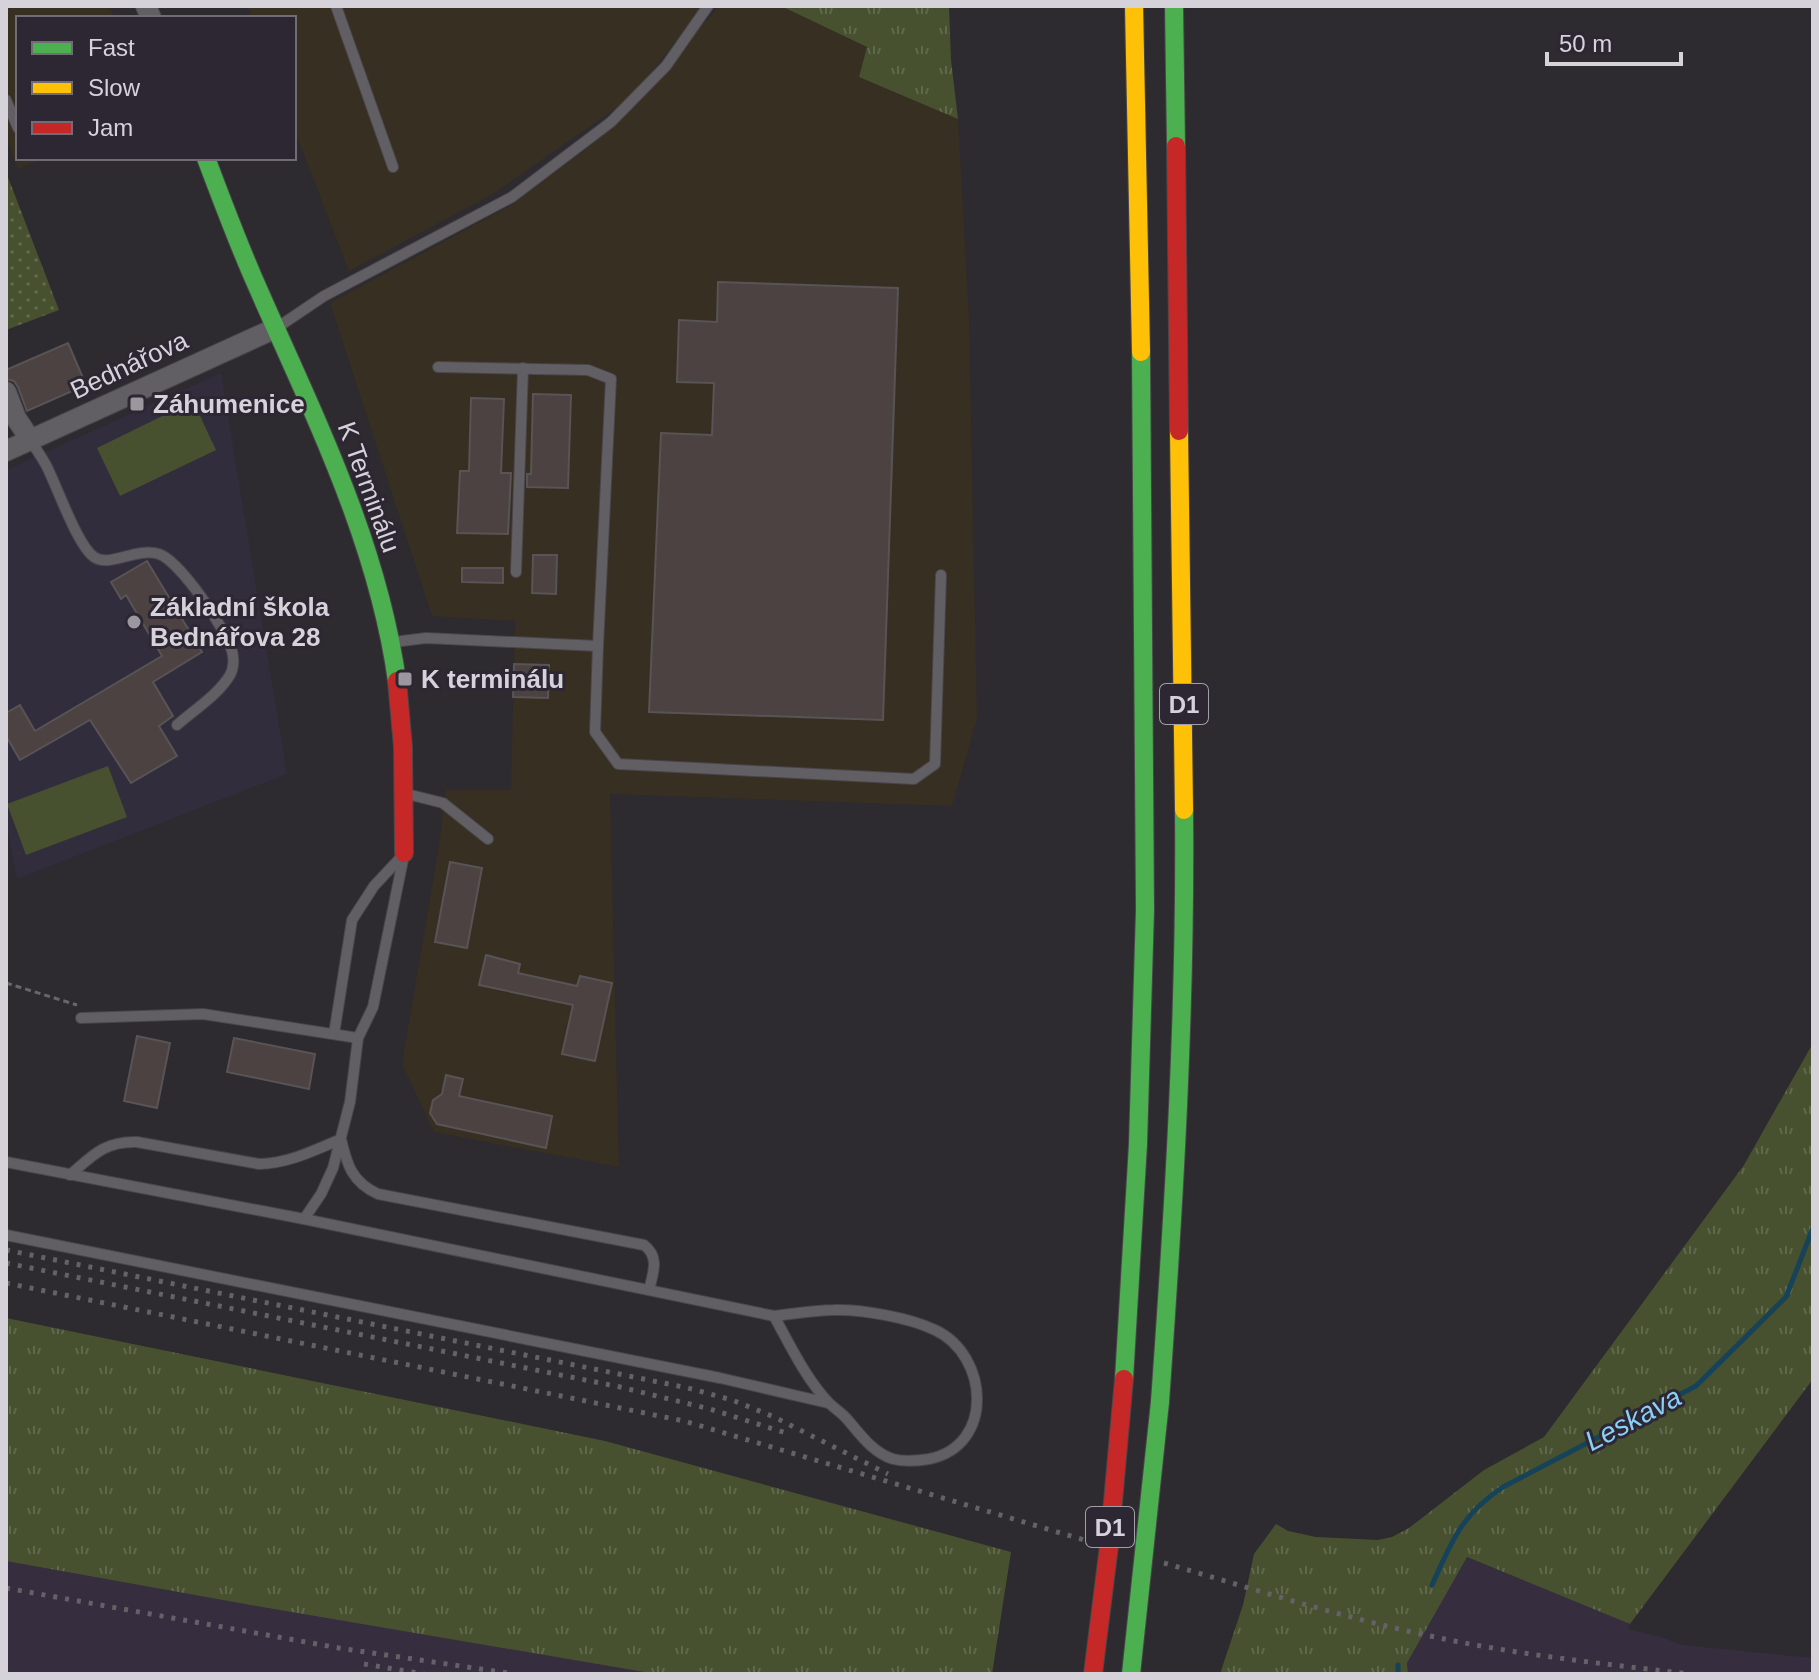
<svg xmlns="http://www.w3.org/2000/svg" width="1819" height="1680" font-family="Arial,sans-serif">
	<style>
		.built { fill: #362d3e }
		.industrial { fill: #372f22 }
		.education { fill: #322d3d }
		.grass { fill: url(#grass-tufts) }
		.garden { fill: url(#garden-dots) }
		.pitch { fill: #475130 }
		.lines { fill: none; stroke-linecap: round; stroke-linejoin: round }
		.stream { stroke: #164359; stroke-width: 5 }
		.building { fill: #4d4242; stroke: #585455; stroke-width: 2 }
		.lane-casing { stroke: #48464a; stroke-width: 12 }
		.street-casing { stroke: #48464a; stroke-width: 22 }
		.fast-casing { stroke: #48464a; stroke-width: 20 }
		.slow-casing { stroke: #48464a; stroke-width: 20 }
		.jam-casing { stroke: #48464a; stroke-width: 20 }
		.path { stroke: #68666c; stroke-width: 3; stroke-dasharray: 6 4; stroke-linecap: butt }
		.lane { stroke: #615f64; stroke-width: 10 }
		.street { stroke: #615f64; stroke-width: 20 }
		.fast { stroke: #4caf50; stroke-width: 18 }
		.slow { stroke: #ffc107; stroke-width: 18 }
		.jam { stroke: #c62828; stroke-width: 18 }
		.rail { stroke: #646167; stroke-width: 5; stroke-dasharray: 4 8; stroke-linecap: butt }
		.fast-bridge-casing { stroke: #48464a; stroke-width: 20; stroke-linecap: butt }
		.jam-bridge-casing { stroke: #48464a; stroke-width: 20; stroke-linecap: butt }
		.fast-bridge { stroke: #4caf50; stroke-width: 18 }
		.jam-bridge { stroke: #c62828; stroke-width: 18 }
		.poi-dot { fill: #9b979e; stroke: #2d2733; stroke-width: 3 }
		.labels { text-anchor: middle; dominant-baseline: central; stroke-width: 6; stroke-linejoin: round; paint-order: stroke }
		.shield { fill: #2d2733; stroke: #a39fa8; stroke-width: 2 }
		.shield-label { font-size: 24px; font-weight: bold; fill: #d6d2da }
		.street-label { font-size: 26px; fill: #d6d2da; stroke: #2d2733 }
		.poi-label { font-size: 26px; font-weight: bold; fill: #d6d2da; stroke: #2d2733; text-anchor: start }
		.water-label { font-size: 28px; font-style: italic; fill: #8acff7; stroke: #2d2733 }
	</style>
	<defs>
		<pattern id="grass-tufts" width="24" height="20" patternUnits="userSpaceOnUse" patternTransform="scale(2)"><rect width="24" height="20" fill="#475130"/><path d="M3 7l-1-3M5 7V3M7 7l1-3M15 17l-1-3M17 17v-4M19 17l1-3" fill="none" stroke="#61694d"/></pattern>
		<pattern id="garden-dots" width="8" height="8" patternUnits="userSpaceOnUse" patternTransform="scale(2)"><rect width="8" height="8" fill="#475130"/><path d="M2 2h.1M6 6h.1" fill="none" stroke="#61694d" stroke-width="1.8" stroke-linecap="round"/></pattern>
	</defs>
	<rect width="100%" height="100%" fill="#2d2a30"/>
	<!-- built -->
	<g class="built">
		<path d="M1466 1557 1630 1624 1628 1629 1661 1637 1682 1645 1813 1658V1674H1408L1407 1663Z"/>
		<path d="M6 1561 262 1607 656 1674H6Z"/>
	</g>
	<!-- industrial -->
	<g class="industrial">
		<path d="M6 6H110L114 18H18V158H46L18 169 6 138Z"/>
		<path d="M247 6H703L632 97 493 194 349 271 294 129V18H252Z"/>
		<path d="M720 6H781L867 47 860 77 958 119 969 315 977 719 952 806 610 794 619 1167 434 1132 402 1064 439 845 446 790H511L515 621 432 616 330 303 508 207 586 149Z"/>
	</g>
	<!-- education -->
	<path class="education" d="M221 373 287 774 17 879 6 823V470Z"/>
	<!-- grass -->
	<g class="grass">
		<path d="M781 6H949L951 60 958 119 859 77 867 47Z"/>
		<path d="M1813 1043V1379L1630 1624 1467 1557 1407 1663 1408 1674H1220L1243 1605 1254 1554 1276 1524 1288 1531 1316 1537 1378 1540 1392 1537 1409 1528 1484 1470 1544 1437 1744 1165Z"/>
		<path d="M6 1318 605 1441 1011 1552 992 1674H656L262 1607 6 1561Z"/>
	</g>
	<!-- garden -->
	<path class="garden" d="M6 172 59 310 6 330Z"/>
	<!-- pitch -->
	<g class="pitch">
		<path d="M193 401 216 450 120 496 97 448Z"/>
		<path d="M108 766 127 817 26 855 7 804Z"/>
	</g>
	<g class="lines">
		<!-- stream -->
		<g class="stream">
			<path d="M1432 1585C1452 1541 1461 1515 1503 1487L1696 1386 1786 1297 1813 1228"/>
			<path d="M1398 1665V1674"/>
		</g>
	</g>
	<!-- building -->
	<g class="building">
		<path d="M718 282 898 288 883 720 649 712 661 433 712 435 714 383 677 382 679 320 717 322Z"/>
		<path d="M68 343 86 385 27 411 18 387 14 381 6 379V370Z"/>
		<path d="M533 394 571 395 568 488 527 487V474H531Z"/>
		<path d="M471 398 504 399 501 473H511L508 534 457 533 460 471H469Z"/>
		<path d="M533 555H557L556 594 532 593Z"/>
		<path d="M147 561 202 652 153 682 173 716 159 726 177 756 131 783 90 720 20 760 6 736V713L20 705 35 731 162 656 126 595 121 599 111 582Z"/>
		<path d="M462 568H503V583L462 582Z"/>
		<path d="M514 664 549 665 548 698 513 697Z"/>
		<path d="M450 862 482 868 467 948 435 942Z"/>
		<path d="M486 955 520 964 518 973 577 986 580 976 612 983 595 1061 562 1054 573 1005 479 985Z"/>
		<path d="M137 1036 170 1043 157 1108 124 1101Z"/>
		<path d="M234 1038 315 1054 309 1089 227 1072Z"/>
		<path d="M446 1075 463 1079 459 1096 552 1116 546 1148 437 1124 430 1113 433 1100 442 1094Z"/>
	</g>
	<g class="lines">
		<!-- lane casing -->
		<g class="lane-casing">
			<g id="lane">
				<path d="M336 6 393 167"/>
				<path d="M6 100 18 128"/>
				<path d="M281 325 324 296 512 197 611 122 666 66 708 6"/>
				<path d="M30 439C35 448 41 456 46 465 57 486 77 545 94 557 109 568 136 547 159 554 180 561 226 629 232 651 234 658 234 668 230 675 219 694 194 710 177 725"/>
				<path d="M516 572 523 368"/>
				<path d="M394 642 426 638 598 646 611 379 588 370 438 367"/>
				<path d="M598 646 595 732 618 764 914 779 935 764 941 575"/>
				<path d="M407 794 443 803 488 839"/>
				<path d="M81 1018 203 1014 358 1038"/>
				<path d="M334 1034 352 920 374 886 403 855"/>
				<path d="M6 1162 304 1219 774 1316C794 1314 814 1310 834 1310 862 1309 910 1318 935 1330 989 1355 995 1446 929 1459 917 1461 904 1462 893 1459 873 1453 860 1434 847 1419 842 1413 835 1409 829 1403 806 1379 790 1345 774 1316"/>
				<path d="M70 1175C93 1155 105 1141 137 1142L259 1164C289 1163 313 1151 341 1139 347 1165 352 1182 378 1194L644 1245C660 1257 653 1273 649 1290"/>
				<path d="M304 1219 321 1194 333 1168 350 1102 358 1038 373 1007 404 855"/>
				<path d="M6 1235 720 1378 828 1403"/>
			</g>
		</g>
		<!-- street casing -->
		<g class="street-casing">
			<g id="street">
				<path d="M146 6 151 18"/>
				<path d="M6 392 16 418 30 439"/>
				<path d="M6 451 276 328"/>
			</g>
		</g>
		<!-- fast casing -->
		<g class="fast-casing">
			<g id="fast">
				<path d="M1174 6 1176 146"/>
				<path d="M206 158C221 198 236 238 253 277 310 408 377 537 397 681"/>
				<path d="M1124 1379 1138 1144 1145 910 1141 352"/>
				<path d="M1160 1402C1174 1205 1186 1008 1184 810"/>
			</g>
		</g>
		<!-- slow casing -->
		<g class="slow-casing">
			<g id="slow">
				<path d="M1134 6 1141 352"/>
				<path d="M1179 431 1184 810"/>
			</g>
		</g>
		<!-- jam casing -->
		<g class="jam-casing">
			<g id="jam">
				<path d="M1176 146 1179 431"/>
				<path d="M397 681 403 747 404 853"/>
			</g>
		</g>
		<!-- path -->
		<path class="path" d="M6 983 77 1005"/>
		<!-- lane -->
		<use href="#lane" class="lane"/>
		<!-- street -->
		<use href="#street" class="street"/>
		<!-- fast -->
		<use href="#fast" class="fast"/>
		<!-- slow -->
		<use href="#slow" class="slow"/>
		<!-- jam -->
		<use href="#jam" class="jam"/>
		<!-- rail -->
		<g class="rail">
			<path d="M6 1250 688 1388 732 1400 772 1416 888 1474"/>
			<path d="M6 1263 620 1387 710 1409 786 1433"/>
			<path d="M6 1283 684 1421 1091 1542"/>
			<path d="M1164 1563C1254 1589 1343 1618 1435 1637 1519 1655 1605 1664 1690 1674"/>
			<path d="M6 1588 339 1648 514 1674"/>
			<path d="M364 1664 424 1674"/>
		</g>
		<!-- fast-bridge casing -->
		<g class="fast-bridge-casing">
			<path id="fast-bridge" d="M1131 1674 1160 1402"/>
		</g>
		<!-- jam-bridge casing -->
		<g class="jam-bridge-casing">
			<path id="jam-bridge" d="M1093 1674 1109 1546 1124 1379"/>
		</g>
		<!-- fast-bridge -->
		<use href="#fast-bridge" class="fast-bridge"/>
		<!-- jam-bridge -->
		<use href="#jam-bridge" class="jam-bridge"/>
	</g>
	<!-- markers -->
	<g class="poi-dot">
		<rect x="129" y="396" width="16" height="16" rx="4"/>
		<circle cx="134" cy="622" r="8"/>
		<rect x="397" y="671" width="16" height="16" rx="4"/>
	</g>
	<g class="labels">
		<!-- shield labels -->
		<g class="shield">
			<rect x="1160" y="684" width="48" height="40" rx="6"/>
			<rect x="1086" y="1507" width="48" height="40" rx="6"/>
		</g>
		<g class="shield-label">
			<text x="1184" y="704">D1</text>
			<text x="1110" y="1527">D1</text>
		</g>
		<!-- street labels -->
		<g class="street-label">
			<text transform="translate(129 365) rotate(-25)">Bednářova</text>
			<text transform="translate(369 487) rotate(70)">K Terminálu</text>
		</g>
		<!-- poi labels -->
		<g class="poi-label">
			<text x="153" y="404">Záhumenice</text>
			<text x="150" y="607">Základní škola<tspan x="150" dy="30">Bednářova 28</tspan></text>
			<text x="421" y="679">K terminálu</text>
		</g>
		<!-- water labels -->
		<g class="water-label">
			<text transform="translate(1633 1419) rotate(-28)">Leskava</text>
		</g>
	</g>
	<!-- border -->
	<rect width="1819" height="1680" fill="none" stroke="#d6d2da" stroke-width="16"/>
	<!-- legend -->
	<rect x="16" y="16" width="280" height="144" fill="#2d2733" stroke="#716b76" stroke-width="2"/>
	<rect x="32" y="42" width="40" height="12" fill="#4caf50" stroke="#716b76" stroke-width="2"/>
	<text x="88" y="56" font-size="24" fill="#d6d2da">Fast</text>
	<rect x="32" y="82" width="40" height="12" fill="#ffc107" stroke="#716b76" stroke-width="2"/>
	<text x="88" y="96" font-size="24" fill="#d6d2da">Slow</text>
	<rect x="32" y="122" width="40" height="12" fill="#c62828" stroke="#716b76" stroke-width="2"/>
	<text x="88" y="136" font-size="24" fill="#d6d2da">Jam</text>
	<!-- scale -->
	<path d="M1547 52v12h134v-12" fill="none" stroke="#d6d2da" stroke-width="4"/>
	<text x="1559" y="52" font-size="24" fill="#d6d2da" stroke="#2d2733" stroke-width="6" paint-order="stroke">50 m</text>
</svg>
